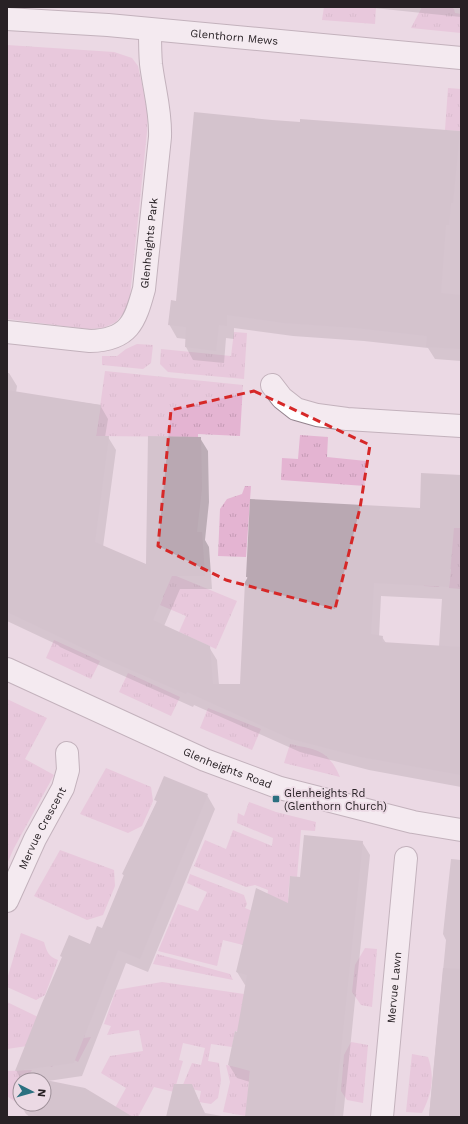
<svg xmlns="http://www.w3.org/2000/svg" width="468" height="1124" font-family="'Work Sans',sans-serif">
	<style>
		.grass { fill: url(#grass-tufts) }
		.shadow { fill: #0003; fill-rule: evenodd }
		.building { fill: #b9a8b2 }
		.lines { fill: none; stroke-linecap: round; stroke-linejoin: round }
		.minor-casing { stroke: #93838d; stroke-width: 24 }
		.tertiary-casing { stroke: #93838d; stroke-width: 24 }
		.minor { stroke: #fff; stroke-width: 22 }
		.tertiary { stroke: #fff; stroke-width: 22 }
		.marked { fill: none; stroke: #d62828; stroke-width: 3; stroke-dasharray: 8 5; stroke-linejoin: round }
		.poi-dot { fill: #2b7080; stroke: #ebd9e4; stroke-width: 1.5 }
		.labels { text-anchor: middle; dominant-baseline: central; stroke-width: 3.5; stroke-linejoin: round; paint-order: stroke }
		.street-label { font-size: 11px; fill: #282125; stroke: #ebd9e4 }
		.poi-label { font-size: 11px; fill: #282125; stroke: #ebd9e4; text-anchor: start }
	</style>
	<defs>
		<pattern id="grass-tufts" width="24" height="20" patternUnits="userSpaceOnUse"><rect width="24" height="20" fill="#e4b4d2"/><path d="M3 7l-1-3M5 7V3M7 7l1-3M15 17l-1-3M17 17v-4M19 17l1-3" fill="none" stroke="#c49ab4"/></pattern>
	</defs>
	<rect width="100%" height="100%" fill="#ebd9e4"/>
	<!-- grass -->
	<g class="grass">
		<path d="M324 7H376L375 24 322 20Z"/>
		<path d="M422 7H451L454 9 455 13 461 14V33L411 28Z"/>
		<path d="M7 45 114 52 132 58 138 66 148 112 147 132 130 296 126 310 116 322 103 328 88 329 7 319Z"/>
		<path d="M448 88 461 89 460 131 445 130Z"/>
		<path d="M234 332 247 333 244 379 168 372 160 364 161 349 231 356Z"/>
		<path d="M137 344 153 345 151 363 143 369 102 365V356H117L126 349Z"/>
		<path d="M105 371 243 385 240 436 198 434V437L96 436Z"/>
		<path d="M300 435 328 437 327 457 366 461 365 486 281 480 282 458 298 459Z"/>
		<path d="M245 486H251L246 557 218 556 220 509 227 499 242 494Z"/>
		<path d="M418 526 461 528V589L449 588 451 569H441L439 587 424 586 426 570Z"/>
		<path d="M159 569 237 601 216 649 179 632 186 616 160 605 163 598 149 592Z"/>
		<path d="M54 640 100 661 91 679 46 658Z"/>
		<path d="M128 673 180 697 171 716 119 692Z"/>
		<path d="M7 699 47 718 25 759 54 775 14 848 7 864Z"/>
		<path d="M208 708 261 729 252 750 200 728Z"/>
		<path d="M290 744C316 750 328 749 340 777L284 763Z"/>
		<path d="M106 768 151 787 153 801 142 826 128 833 80 814Z"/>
		<path d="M249 802 276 812 316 822 315 831 301 830 297 877 290 876 288 896 293 913 243 945 223 940 217 966 158 951 178 904 198 911 207 892 187 883 190 874 244 895 247 904 245 908 265 916 268 890 255 885 246 887 194 866 205 840 226 849 233 830 272 846 273 838 237 823 238 813 244 816Z"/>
		<path d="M60 850 114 870 115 886 103 915 87 920 34 896Z"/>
		<path d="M21 933 44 942C47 952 48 956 58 960L45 995 36 1000 7 987V979Z"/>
		<path d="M365 948 377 949 372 1007 361 1005 352 992 355 965Z"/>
		<path d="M157 954 230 974 233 980 153 964Z"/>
		<path d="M162 982 244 994 253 1035 235 1031 232 1047 211 1044 208 1061 219 1063 221 1080 218 1098 211 1104 199 1102 201 1091 182 1087 192 1063 201 1065 205 1048 183 1043 179 1060 183 1061 174 1092 154 1087 138 1117H110L126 1088 101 1073 110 1056 143 1051 139 1030 107 1035 111 1026 104 1024 116 990Z"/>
		<path d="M7 1002 36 1016 85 1035 84 1038 91 1037 78 1062 60 1052 52 1067 41 1061 34 1045 7 1049Z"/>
		<path d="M351 1042 368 1045 363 1103 347 1100 341 1091 344 1055Z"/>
		<path d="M412 1054 428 1057C435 1079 432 1092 422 1113L406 1112Z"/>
		<path d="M226 1065 250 1069 246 1116 223 1112 230 1082Z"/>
		<path d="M32 1070 26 1080H20V1090L14 1101 7 1096V1071Z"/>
	</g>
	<!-- shadow -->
	<g class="shadow">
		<path d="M364 7H461V17Z"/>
		<path d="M301 120 461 132V361L435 359 428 348 364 341 293 336 234 328V339L226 338 224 363 193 360 186 347V339L177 338 169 324 177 302 301 123Z"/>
		<path d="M7 373H9L17 386 16 393 100 405 108 419 105 437H108L116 450 103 547 147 566 200 438 208 451 209 502 205 540 209 547 212 589H180L164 626 209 647 217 660 219 685H241L248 579 247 577 421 509 461 476V787L369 770 300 752 194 705 193 707 88 660 60 647 58 645 7 621ZM381 596 442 599 439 647 386 643 382 637H379Z"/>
		<path d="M207 795 215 809 148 972 126 963 82 1076 48 1081 121 1117H30L26 1114 20 1104H44V1080H21L16 1070 63 958 62 956 90 945 103 930 124 876 123 874 157 802 156 800Z"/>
		<path d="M362 842 370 855 343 1117H246L250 1082 237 1078 229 1065 238 1033 246 985H245L237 972 288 905 300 878Z"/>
		<path d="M451 859 461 860V1117H429L446 940 443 934Z"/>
		<path d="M191 1085 205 1113 227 1117H167Z"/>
	</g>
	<!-- building -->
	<g class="building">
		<path d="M194 112 272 120 300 122V119L460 131 453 203H451L449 225H446L441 293 461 295V349L426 347 427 336 356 328 284 323 227 315V326L219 325 216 351 185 347 186 327 168 325 171 300 176 301Z"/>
		<path d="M7 390 101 405 96 436H109L95 542 146 564 148 436 201 437 202 488 197 532H202L205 576H172L153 620 210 646 213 684H240L245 582 248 577H246L250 499 420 508 421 473 461 475V528H454L449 587 374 583 371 634 383 636 382 642 461 647V775L361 757 291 739 187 692 186 694 108 660 7 612Z"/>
		<path d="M164 776 208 794 140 959 118 950 74 1063 15 1071 42 1003 62 957 60 956 69 935 90 944 97 926 102 928 124 875 122 874 157 801 154 800Z"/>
		<path d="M304 835 363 841 334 1117H245L250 1071 228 1065 235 1031 237 1032 247 975 236 972 256 888 288 903 290 876 300 877Z"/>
		<path d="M443 968 461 969V1117H429Z"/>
		<path d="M31 1077 85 1088 133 1117H39L16 1102 20 1095V1104H44V1080H29Z"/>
		<path d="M174 1084H192L206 1117H166Z"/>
	</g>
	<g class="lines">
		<!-- minor casing -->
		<g class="minor-casing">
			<g id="minor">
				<path id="s1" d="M7 19 108 25 461 58"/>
				<path id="s2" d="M7 332 90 341C129 340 135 322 144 289L160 137C161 111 154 89 151 64 150 52 150 41 150 30"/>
				<path d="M272 385 282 398 296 409 317 415 347 419 461 426"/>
				<path id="s3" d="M7 901 35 839 63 788 68 770 67 753"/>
				<path id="s4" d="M382 1117 406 858"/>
			</g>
		</g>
		<!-- tertiary casing -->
		<g class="tertiary-casing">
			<g id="tertiary">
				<path id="s5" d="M7 669 205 760 280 788 413 822 461 830"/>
			</g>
		</g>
		<!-- minor -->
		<use href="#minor" class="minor"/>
		<!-- tertiary -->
		<use href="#tertiary" class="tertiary"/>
	</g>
	<!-- marked area -->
	<path d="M0 0H468V1124H0ZM254 391 370 445 360 508 335 609 226 580 158 546 171 410Z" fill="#ebd9e4" fill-opacity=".55" fill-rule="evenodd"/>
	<path class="marked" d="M254 391 370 445 360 508 335 609 226 580 158 546 171 410Z"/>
	<!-- markers -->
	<rect class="poi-dot" x="272" y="795" width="8" height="8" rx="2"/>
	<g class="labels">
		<!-- street labels -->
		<g class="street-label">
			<text stroke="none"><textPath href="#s1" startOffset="228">Glenthorn Mews</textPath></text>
			<text stroke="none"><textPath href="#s2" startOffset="213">Glenheights Park</textPath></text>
			<text stroke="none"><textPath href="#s5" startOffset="242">Glenheights Road</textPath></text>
			<text stroke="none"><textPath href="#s3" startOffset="81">Mervue Crescent</textPath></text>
			<text stroke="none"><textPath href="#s4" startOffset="130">Mervue Lawn</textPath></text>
		</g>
		<!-- poi labels -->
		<g class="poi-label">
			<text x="284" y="793">Glenheights Rd<tspan x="284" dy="13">(Glenthorn Church)</tspan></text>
		</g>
	</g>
	<!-- border -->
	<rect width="468" height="1124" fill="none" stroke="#282125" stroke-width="16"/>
	<!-- north arrow -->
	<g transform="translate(32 1092) rotate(96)"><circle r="19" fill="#ebd9e4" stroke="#9d8f98"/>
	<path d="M0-3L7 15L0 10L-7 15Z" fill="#2b7080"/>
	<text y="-6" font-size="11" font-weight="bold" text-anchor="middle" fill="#282125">N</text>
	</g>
</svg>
